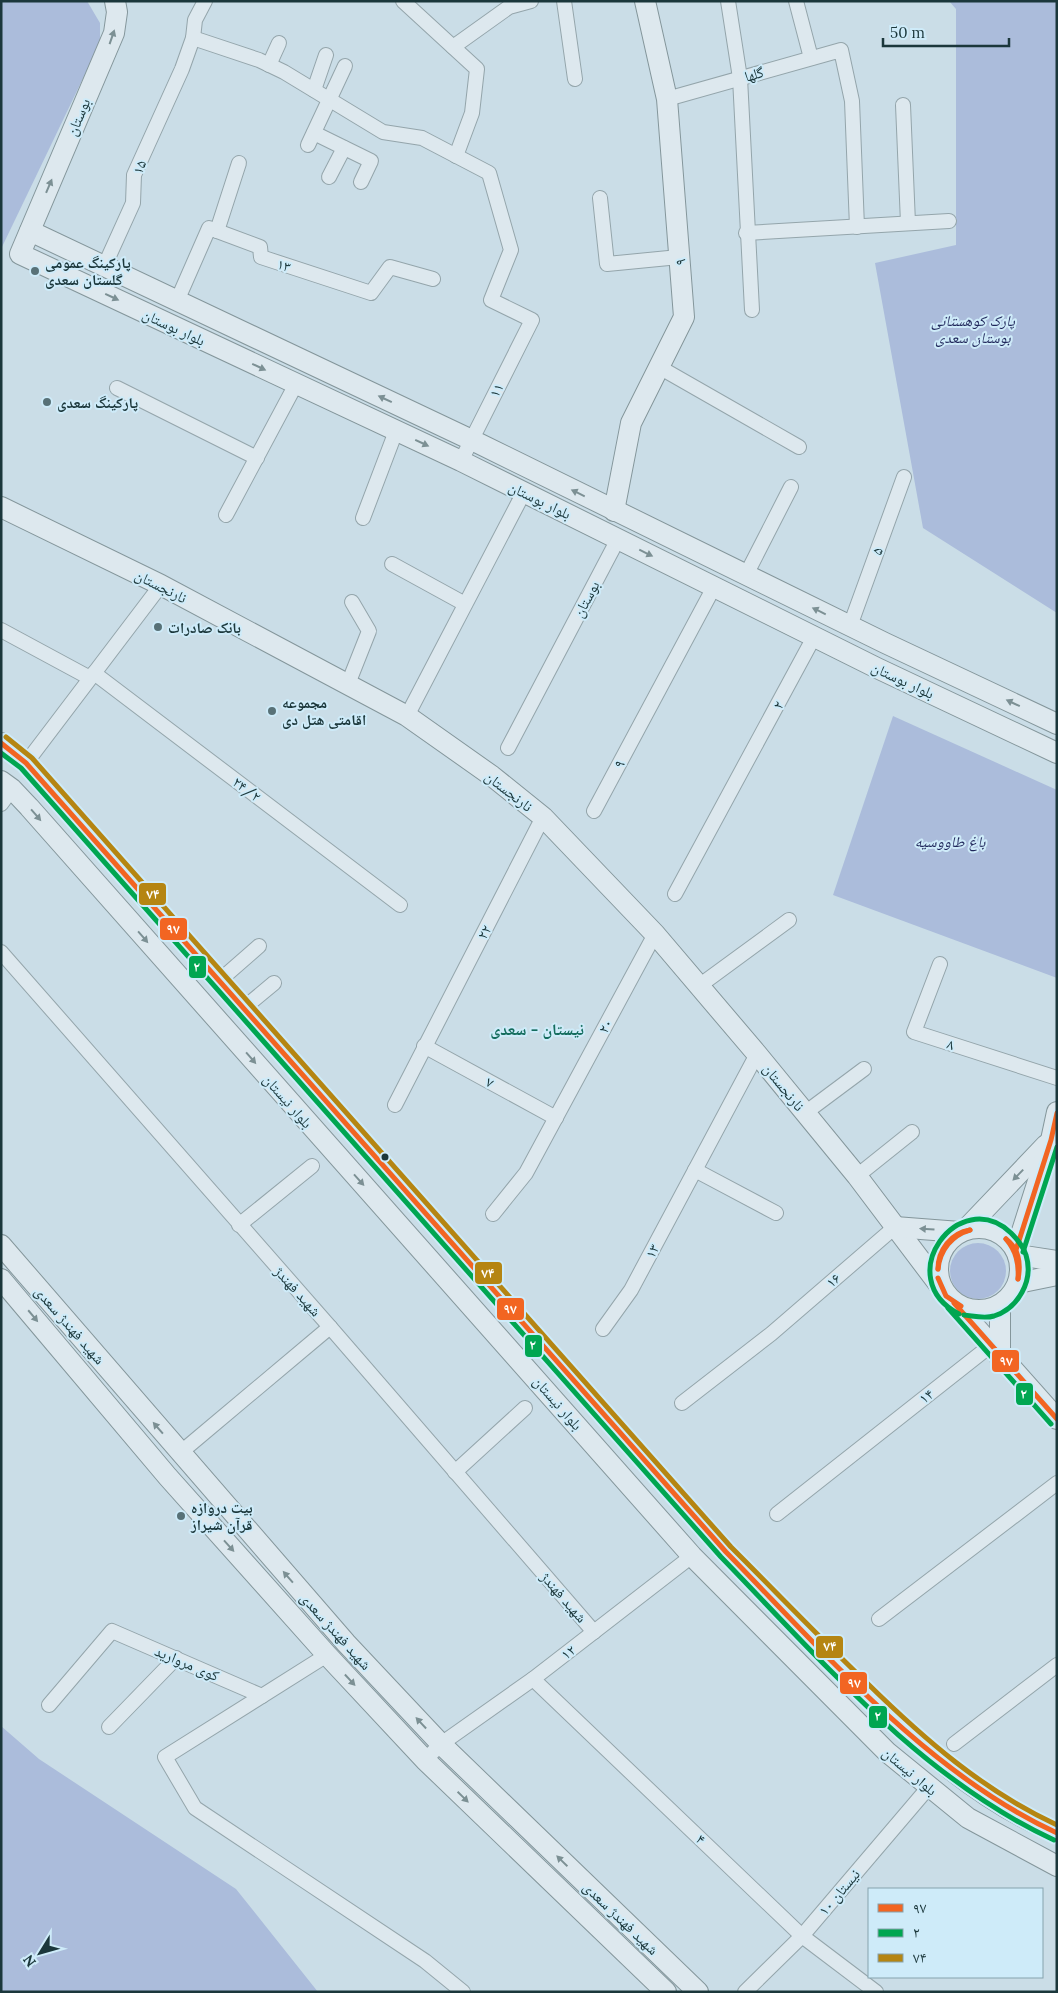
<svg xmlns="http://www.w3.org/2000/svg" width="1058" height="1993" font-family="Lora,'Noto Naskh Arabic',serif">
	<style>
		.green { fill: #abbcdb }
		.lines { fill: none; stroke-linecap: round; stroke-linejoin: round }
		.street-casing { stroke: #94a5ab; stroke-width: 16 }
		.secondary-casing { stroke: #84969b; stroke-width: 22 }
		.street { stroke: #dde8ee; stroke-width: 14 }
		.secondary { stroke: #dde8ee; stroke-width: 20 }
		.bus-1-casing { stroke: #ceebf9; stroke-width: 9 }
		.bus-2-casing { stroke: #ceebf9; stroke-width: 9 }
		.bus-3-casing { stroke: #ceebf9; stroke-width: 9 }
		.bus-1 { stroke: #f26522; stroke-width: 5 }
		.bus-2 { stroke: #00a651; stroke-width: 5 }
		.bus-3 { stroke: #b58512; stroke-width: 5 }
		.oneway { fill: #7c9094 }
		.poi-dot { fill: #587177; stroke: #ceebf9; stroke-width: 2 }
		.bus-dot { fill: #1b373b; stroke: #ceebf9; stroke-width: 2 }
		.labels { text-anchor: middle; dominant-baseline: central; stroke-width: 4; stroke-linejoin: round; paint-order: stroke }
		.street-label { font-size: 15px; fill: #1b373b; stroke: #ceebf9 }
		.poi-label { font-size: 15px; font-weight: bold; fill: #1b373b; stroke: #ceebf9; text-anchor: start }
		.park-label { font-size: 15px; font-style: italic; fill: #1f265a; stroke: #ceebf9 }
		.neighbourhood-label { font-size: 16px; font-weight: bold; fill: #156d5e; stroke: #ceebf9 }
		.line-badge { stroke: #ceebf9; stroke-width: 2 }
		.badge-label { font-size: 14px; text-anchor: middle; font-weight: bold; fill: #fff }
	</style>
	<rect width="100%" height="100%" fill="#cadde7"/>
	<!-- green -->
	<g class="green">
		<path d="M1 1H87L100 23V43L1 249Z"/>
		<path d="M949 1H1057V613L923 528 875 263 956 245V9Z"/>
		<path d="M893 716 1057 790V978L833 895Z"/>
		<circle cx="978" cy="1271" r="28"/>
		<path d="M1 1726 39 1759 236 1889 318 1992H1Z"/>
	</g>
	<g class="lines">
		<!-- street casing -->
		<g class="street-casing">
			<g id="street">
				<path d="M403 1 477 69 472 113 456 156"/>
				<path d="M564 1 575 79"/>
				<path d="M728 1 740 78 752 310"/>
				<path d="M796 1 811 58"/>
				<path d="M193 38 259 60 284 72 383 132 422 138 489 173 511 250 491 300 532 320 461 461"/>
				<path d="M453 47 509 7 531 1"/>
				<path d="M269 65 279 43"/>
				<path d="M314 90 326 55"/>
				<path d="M667 99 841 50 852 101 857 227"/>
				<path d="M903 105 908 223"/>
				<path d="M314 133 371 161 361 182"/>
				<path d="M308 145 345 66"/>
				<path d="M329 177 344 148"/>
				<path d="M600 198 607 264 679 257"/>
				<path d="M217 231 239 163"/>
				<path d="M746 233 949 221"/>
				<path d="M104 267 133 203 134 175 182 69 193 38 195 20 205 1"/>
				<path d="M177 301 209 228 260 247 261 257 371 293 390 267 433 279"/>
				<path d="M659 367 799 447"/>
				<path d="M117 388 257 458"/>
				<path d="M226 515 296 384"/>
				<path d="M363 518 396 431"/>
				<path d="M392 564 465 604"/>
				<path d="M746 575 791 487"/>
				<path d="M850 626 904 477"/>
				<path d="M1 630 90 678"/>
				<path d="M94 673 400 905"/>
				<path d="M348 684 369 631 352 602"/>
				<path d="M407 716 524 492"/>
				<path d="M508 748 618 539"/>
				<path d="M26 763 161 585"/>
				<path d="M1 804 12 789"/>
				<path d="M594 811 714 587"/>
				<path d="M675 894 814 637"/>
				<path d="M1 952 330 1327 594 1632"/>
				<path d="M940 964 914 1032 1057 1078"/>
				<path d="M219 981 259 946"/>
				<path d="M699 986 789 920"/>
				<path d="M244 1008 274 983"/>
				<path d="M424 1046 556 1118"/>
				<path d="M395 1105 543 817"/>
				<path d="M805 1113 864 1069"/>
				<path d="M695 1170 776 1213"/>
				<path d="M857 1176 912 1132"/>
				<path d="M493 1214 526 1173 655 934"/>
				<path d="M239 1225 312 1166"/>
				<path d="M603 1329 631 1290 757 1054"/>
				<path d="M682 1403 771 1334 895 1227"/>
				<path d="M180 1453 330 1327"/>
				<path d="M455 1472 525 1408"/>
				<path d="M777 1514 990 1346"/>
				<path d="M879 1619 1057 1483"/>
				<path d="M327 1655 165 1757 195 1808 425 1961 463 1992"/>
				<path d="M533 1679 802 1936 876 1992"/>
				<path d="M49 1705 112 1631 262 1696"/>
				<path d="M109 1727 176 1658"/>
				<path d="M954 1744 1057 1665"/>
				<path d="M425 1760 441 1744 533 1679 692 1556"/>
				<path d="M745 1992 802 1936 928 1788"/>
			</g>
		</g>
		<!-- secondary casing -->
		<g class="secondary-casing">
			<g id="secondary">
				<path d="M115 1 117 12 114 33 20 254 461 461 877 668 1057 753"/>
				<path d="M30 231 480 444 885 643 1057 724"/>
				<path d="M1 507 161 585 407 716 492 776 543 817 655 934 757 1054 857 1176 943 1290"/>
				<path d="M614 511 631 423 684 317 667 99 645 1"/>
				<path d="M1 743 26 763 726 1552C770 1597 814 1643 860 1687 919 1745 979 1801 1057 1833"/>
				<path d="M1 781 12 789 29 807 692 1556 887 1752 968 1818 1057 1866"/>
				<path d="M895 1227 960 1232"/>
				<circle cx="979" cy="1269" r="41"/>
				<path d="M966 1229 1046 1145"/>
				<path d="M1 1245 346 1643 441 1744 698 1992"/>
				<path d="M1016 1250 1051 1140 1057 1112"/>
				<path d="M1018 1255 1057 1261"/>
				<path d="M1 1279 168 1477 327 1655 425 1760 666 1992"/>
				<path d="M1018 1283 1057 1275"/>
				<path d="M955 1304 1057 1419"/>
				<path d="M1000 1306V1358"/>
			</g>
		</g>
		<!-- street -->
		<use href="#street" class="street"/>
		<!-- secondary -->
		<use href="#secondary" class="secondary"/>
		<!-- bus-1 casing -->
		<g class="bus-1-casing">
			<g id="bus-1">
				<path d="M1 743 26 763 726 1552C825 1653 927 1773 1057 1833"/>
				<path d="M1006 1239C1019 1249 1021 1264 1018 1279"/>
				<path d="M1006 1239C1016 1251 1019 1263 1018 1279"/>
				<path d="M1016 1250 1051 1140 1057 1113"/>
				<path d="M938 1269C938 1250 951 1233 970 1230"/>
				<path d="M938 1269C940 1250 952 1235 970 1230"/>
				<path d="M938 1278 946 1296 961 1306"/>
				<path d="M954 1303 1057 1419"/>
			</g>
		</g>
		<!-- bus-2 casing -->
		<g class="bus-2-casing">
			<g id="bus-2">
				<path d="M1 753 21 768 721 1557C821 1660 922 1779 1054 1840"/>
				<path d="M1023 1252 1057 1147"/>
				<path d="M948 1308 1051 1424"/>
				<path d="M959 1314C890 1278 959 1184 1011 1233 1018 1240 1023 1246 1026 1255 1034 1281 1018 1308 994 1316 984 1319 974 1316 964 1315"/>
			</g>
		</g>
		<!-- bus-3 casing -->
		<g class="bus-3-casing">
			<path id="bus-3" d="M6 737 32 758 731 1547C776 1592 820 1638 866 1682 924 1739 982 1790 1057 1825"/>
		</g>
		<!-- bus-1 -->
		<use href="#bus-1" class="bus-1"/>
		<!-- bus-2 -->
		<use href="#bus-2" class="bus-2"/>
		<!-- bus-3 -->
		<use href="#bus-3" class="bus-3"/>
	</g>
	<!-- one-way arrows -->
	<defs><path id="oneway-solid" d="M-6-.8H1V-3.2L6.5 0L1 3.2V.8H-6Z" transform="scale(1.25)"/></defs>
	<g class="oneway">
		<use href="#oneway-solid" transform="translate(112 37) rotate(-71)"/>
		<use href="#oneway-solid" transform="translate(49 186) rotate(-67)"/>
		<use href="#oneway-solid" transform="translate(112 297) rotate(25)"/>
		<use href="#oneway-solid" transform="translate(259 367) rotate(25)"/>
		<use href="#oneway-solid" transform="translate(385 399) rotate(-155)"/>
		<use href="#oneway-solid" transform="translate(422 443) rotate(25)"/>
		<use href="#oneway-solid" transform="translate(578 493) rotate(-154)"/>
		<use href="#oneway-solid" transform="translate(646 553) rotate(26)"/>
		<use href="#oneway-solid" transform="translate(819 611) rotate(-154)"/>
		<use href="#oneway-solid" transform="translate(1013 703) rotate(-155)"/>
		<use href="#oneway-solid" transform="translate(36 815) rotate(49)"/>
		<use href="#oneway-solid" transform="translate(143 937) rotate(49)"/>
		<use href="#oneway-solid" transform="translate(251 1058) rotate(49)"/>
		<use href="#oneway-solid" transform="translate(1018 1175) rotate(134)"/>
		<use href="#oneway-solid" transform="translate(359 1180) rotate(48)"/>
		<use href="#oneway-solid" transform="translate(927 1229) rotate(-176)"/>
		<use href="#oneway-solid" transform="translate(33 1316) rotate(50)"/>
		<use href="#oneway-solid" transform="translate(158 1428) rotate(-131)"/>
		<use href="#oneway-solid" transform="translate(229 1546) rotate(48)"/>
		<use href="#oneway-solid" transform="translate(288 1577) rotate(-131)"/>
		<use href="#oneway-solid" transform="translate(350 1680) rotate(47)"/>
		<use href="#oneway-solid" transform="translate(421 1723) rotate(-133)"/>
		<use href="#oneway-solid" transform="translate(463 1797) rotate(44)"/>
		<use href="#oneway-solid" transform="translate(562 1861) rotate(-136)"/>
	</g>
	<!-- markers -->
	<g class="poi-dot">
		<circle cx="35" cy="271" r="5"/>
		<circle cx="47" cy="402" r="5"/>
		<circle cx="158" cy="627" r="5"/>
		<circle cx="272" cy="711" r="5"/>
		<circle cx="181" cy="1516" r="5"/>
	</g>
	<circle class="bus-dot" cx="385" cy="1157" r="4.5"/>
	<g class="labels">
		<!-- street labels -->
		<g class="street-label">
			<text transform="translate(754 74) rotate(-16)">گلها</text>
			<text transform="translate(78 117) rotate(-67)">بوستان</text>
			<text transform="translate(139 167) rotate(-69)">۱۵</text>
			<text transform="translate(680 262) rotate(-94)">۹</text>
			<text transform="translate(284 265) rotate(18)">۱۳</text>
			<text transform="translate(174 327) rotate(25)">بلوار بوستان</text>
			<text transform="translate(496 390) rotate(-63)">۱۱</text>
			<text transform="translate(540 500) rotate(26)">بلوار بوستان</text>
			<text transform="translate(877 551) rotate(-70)">۵</text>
			<text transform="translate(161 586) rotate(27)">نارنجستان</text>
			<text transform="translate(586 599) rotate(-62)">بوستان</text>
			<text transform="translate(903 680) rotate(25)">بلوار بوستان</text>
			<text transform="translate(778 705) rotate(-62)">۲</text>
			<text transform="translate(619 764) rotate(-62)">۹</text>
			<text transform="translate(247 789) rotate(37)">۲۴/۲</text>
			<text transform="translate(509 791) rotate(38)">نارنجستان</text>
			<text transform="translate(484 932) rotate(-63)">۲۲</text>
			<text transform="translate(605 1026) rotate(-62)">۲۰</text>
			<text transform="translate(951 1044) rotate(18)">۸</text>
			<text transform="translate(490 1082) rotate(28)">۷</text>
			<text transform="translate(784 1087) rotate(51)">نارنجستان</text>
			<text transform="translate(288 1101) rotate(49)">بلوار نیستان</text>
			<text transform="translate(652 1251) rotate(-62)">۱۳</text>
			<text transform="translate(833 1280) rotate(-41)">۱۶</text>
			<text transform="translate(298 1291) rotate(48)">شهید فهندژ</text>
			<text transform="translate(70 1325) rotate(49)">شهید فهندژ سعدی</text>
			<text transform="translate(926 1396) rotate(-38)">۱۴</text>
			<text transform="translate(558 1403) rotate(49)">بلوار نیستان</text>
			<text transform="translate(564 1597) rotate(49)">شهید فهندژ</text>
			<text transform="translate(336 1631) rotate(48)">شهید فهندژ سعدی</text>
			<text transform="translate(568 1652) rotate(-38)">۱۲</text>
			<text transform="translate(187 1663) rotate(23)">کوی مروارید</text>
			<text transform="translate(910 1771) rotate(40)">بلوار نیستان</text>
			<text transform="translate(701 1839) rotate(44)">۴</text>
			<text transform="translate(839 1892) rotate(-50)">نیستان ۱۰</text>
			<text transform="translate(621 1918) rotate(44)">شهید فهندژ سعدی</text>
		</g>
		<!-- poi labels -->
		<g class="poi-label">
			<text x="45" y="262">پارکینگ عمومی<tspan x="45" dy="17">گلستان سعدی</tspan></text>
			<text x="57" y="402">پارکینگ سعدی</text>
			<text x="168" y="627">بانک صادرات</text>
			<text x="282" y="702">مجموعه<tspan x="282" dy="17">اقامتی هتل دی</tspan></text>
			<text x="191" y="1507">بیت دروازه<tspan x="191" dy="17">قرآن شیراز</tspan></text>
		</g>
		<!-- park labels -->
		<g class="park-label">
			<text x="973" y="320">پارک کوهستانی<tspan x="973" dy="17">بوستان سعدی</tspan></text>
			<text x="950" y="841">باغ طاووسیه</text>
		</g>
		<!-- neighbourhood labels -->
		<g class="neighbourhood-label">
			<text x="537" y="1029">نیستان - سعدی</text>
		</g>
	</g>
	<g class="line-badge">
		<rect x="138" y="882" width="29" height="24" rx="5" fill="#b58512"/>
		<rect x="159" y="917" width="29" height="24" rx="5" fill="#f26522"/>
		<rect x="188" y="955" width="19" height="24" rx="5" fill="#00a651"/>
		<rect x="474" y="1261" width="29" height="24" rx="5" fill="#b58512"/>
		<rect x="496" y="1297" width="29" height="24" rx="5" fill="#f26522"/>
		<rect x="524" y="1334" width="19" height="24" rx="5" fill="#00a651"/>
		<rect x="991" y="1349" width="29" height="24" rx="5" fill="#f26522"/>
		<rect x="1015" y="1382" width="19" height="24" rx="5" fill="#00a651"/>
		<rect x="815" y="1635" width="29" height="24" rx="5" fill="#b58512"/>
		<rect x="839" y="1671" width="29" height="24" rx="5" fill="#f26522"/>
		<rect x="868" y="1705" width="20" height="24" rx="5" fill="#00a651"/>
	</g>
	<g class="badge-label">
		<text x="153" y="899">۷۴</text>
		<text x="173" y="934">۹۷</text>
		<text x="197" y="972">۲</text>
		<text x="488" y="1278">۷۴</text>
		<text x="510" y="1314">۹۷</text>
		<text x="533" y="1350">۲</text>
		<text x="1006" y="1366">۹۷</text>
		<text x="1024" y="1399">۲</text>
		<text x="830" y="1651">۷۴</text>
		<text x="854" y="1688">۹۷</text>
		<text x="878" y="1721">۲</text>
	</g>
	<!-- border -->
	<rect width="1058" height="1993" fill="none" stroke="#1b373b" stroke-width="5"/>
	<!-- legend -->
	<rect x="868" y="1888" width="175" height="90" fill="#ceebf9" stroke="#86a3ad"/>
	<rect x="878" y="1904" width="25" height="8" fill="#f26522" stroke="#86a3ad"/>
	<text x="913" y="1913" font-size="15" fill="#1b373b">۹۷</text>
	<rect x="878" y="1929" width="25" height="8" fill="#00a651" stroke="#86a3ad"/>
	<text x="913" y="1938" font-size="15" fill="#1b373b">۲</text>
	<rect x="878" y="1954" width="25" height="8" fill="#b58512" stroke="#86a3ad"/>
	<text x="913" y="1963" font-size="15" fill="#1b373b">۷۴</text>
	<!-- north arrow -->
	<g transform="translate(40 1953) rotate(233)" stroke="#ceebf9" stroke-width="4" paint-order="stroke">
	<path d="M0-4L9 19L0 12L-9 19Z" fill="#1b373b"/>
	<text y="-8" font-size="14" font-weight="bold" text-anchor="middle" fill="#1b373b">N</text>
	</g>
	<!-- scale -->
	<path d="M883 38v8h126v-8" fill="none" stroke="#1b373b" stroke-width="2.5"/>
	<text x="890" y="38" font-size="15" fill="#1b373b" stroke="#ceebf9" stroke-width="4" paint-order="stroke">50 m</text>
</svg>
